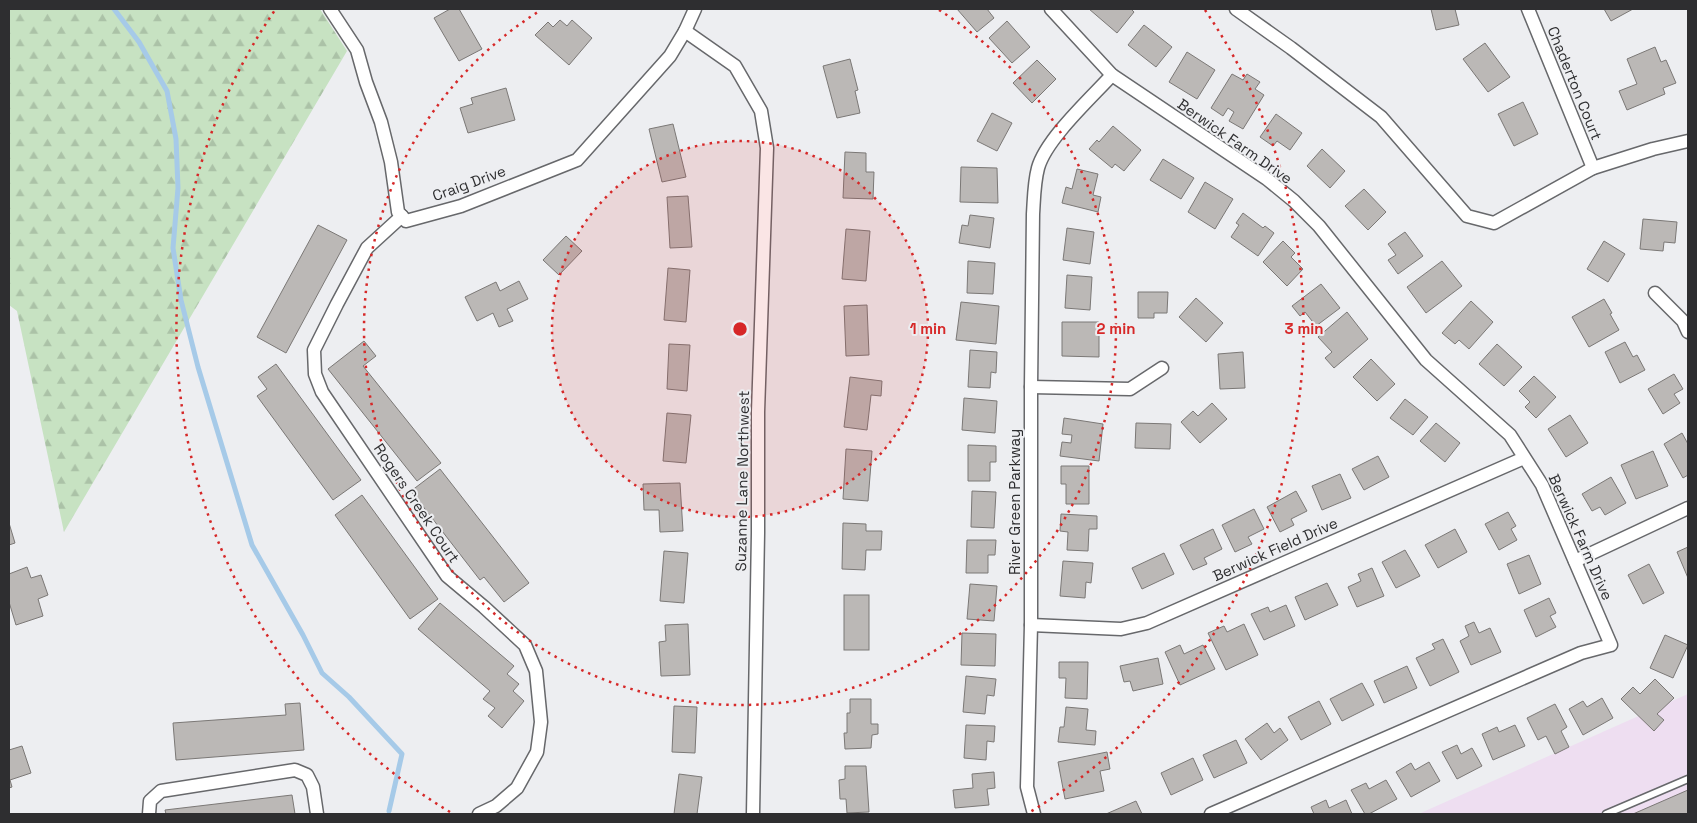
<svg xmlns="http://www.w3.org/2000/svg" width="1697" height="823" font-family="'Space Grotesk',sans-serif">
	<style>
		.commercial { fill: #eedef1 }
		.forest { fill: url(#forest-firs) }
		.lines { fill: none; stroke-linecap: round; stroke-linejoin: round }
		.stream { stroke: #a6cae8; stroke-width: 5 }
		.building { fill: #bbb8b6; stroke: #7b7876 }
		.lane-casing { stroke: #67686b; stroke-width: 9 }
		.street-casing { stroke: #67686b; stroke-width: 15 }
		.lane { stroke: #fff; stroke-width: 6 }
		.street { stroke: #fff; stroke-width: 12 }
		.ring { fill: none; stroke: #d62828; stroke-width: 2.5; stroke-dasharray: 2.5 5 }
		.labels { text-anchor: middle; dominant-baseline: central; stroke-width: 4; stroke-linejoin: round; paint-order: stroke }
		.street-label { font-size: 15px; fill: #2e2e30; stroke: #edeef1 }
		.centre { fill: #d62828; stroke: #edeef1; stroke-width: 2.5 }
		.ring-label { font-size: 15px; text-anchor: middle; font-weight: bold; fill: #d62828; stroke: #edeef1; stroke-width: 4; stroke-linejoin: round; paint-order: stroke }
	</style>
	<defs>
		<pattern id="forest-firs" width="22" height="20" patternUnits="userSpaceOnUse" patternTransform="scale(1.25)"><rect width="22" height="20" fill="#c7e2c2"/><path d="M5 1l3.5 6h-7zM16 11l3.5 6h-7z" fill="#abc2a7"/></pattern>
	</defs>
	<rect width="100%" height="100%" fill="#edeef1"/>
	<!-- commercial -->
	<path class="commercial" d="M1688 694V814H1419L1423 812Z"/>
	<!-- forest -->
	<path class="forest" d="M9 9H320L347 51 64 532 17 311 9 305Z"/>
	<g class="lines">
		<!-- stream -->
		<path class="stream" d="M114 9 139 42 167 91 176 139 178 188 173 248 181 300 198 367 252 545 303 635 322 673 349 697 402 754 389 811"/>
	</g>
	<!-- building -->
	<g class="building">
		<path d="M450 9H459L482 49 459 61 434 18Z"/>
		<path d="M957 9H987L994 18 977 32Z"/>
		<path d="M1089 9H1131L1134 12 1117 33Z"/>
		<path d="M1431 9H1455L1459 25 1436 30Z"/>
		<path d="M1604 9H1633L1611 21Z"/>
		<path d="M560 20 567 26 572 20 592 38 569 65 535 35 548 22 553 27Z"/>
		<path d="M1007 21 1030 47 1012 63 989 38Z"/>
		<path d="M1144 25 1172 47 1156 67 1128 45Z"/>
		<path d="M1485 43 1510 77 1488 92 1463 59Z"/>
		<path d="M1655 47 1661 62 1666 60 1676 83 1663 88 1665 94 1627 110 1619 91 1637 84 1627 59Z"/>
		<path d="M1187 52 1215 70 1197 99 1169 82Z"/>
		<path d="M850 59 858 90 855 91 860 113 837 118 823 66Z"/>
		<path d="M1037 60 1056 79 1032 103 1013 83Z"/>
		<path d="M1232 74 1243 80 1247 74 1260 82 1255 89 1264 95 1243 129 1229 121 1234 112 1228 108 1223 116 1211 108Z"/>
		<path d="M506 88 515 120 468 133 460 108 473 104 471 98Z"/>
		<path d="M1523 102 1538 134 1514 146 1498 114Z"/>
		<path d="M992 113 1012 123 997 151 977 141Z"/>
		<path d="M1276 114 1302 133 1290 150 1277 141 1273 146 1260 137Z"/>
		<path d="M673 124 686 177 662 182 649 129Z"/>
		<path d="M1113 126 1141 150 1124 171 1115 164 1112 168 1089 149 1097 140 1099 142Z"/>
		<path d="M1322 149 1345 171 1330 188 1307 166Z"/>
		<path d="M845 152 866 153V172H874L873 199 843 198Z"/>
		<path d="M1163 159 1194 178 1181 199 1150 180Z"/>
		<path d="M961 167 997 168 998 203 960 202Z"/>
		<path d="M1077 169 1098 174 1093 195 1101 197 1098 212 1062 203 1066 187 1072 189Z"/>
		<path d="M1205 182 1233 199 1215 229 1188 212Z"/>
		<path d="M1364 189 1386 212 1368 230 1345 206Z"/>
		<path d="M688 196 692 247 670 248 667 197Z"/>
		<path d="M1243 213 1263 228 1265 226 1274 233 1258 256 1231 237 1239 225 1236 223Z"/>
		<path d="M970 215 994 218 990 248 959 243 962 225 968 226Z"/>
		<path d="M1643 219 1677 222 1675 243 1664 242 1663 251 1640 249Z"/>
		<path d="M318 225 347 240 286 353 257 337Z"/>
		<path d="M1067 228 1094 232 1090 264 1063 260Z"/>
		<path d="M846 229 870 231 866 281 842 279Z"/>
		<path d="M1405 232 1423 256 1398 274 1388 260 1396 255 1388 244Z"/>
		<path d="M566 236 582 251 559 275 543 260Z"/>
		<path d="M1283 241 1295 253 1291 257 1303 269 1287 286 1263 262Z"/>
		<path d="M1604 241 1625 254 1608 282 1587 269Z"/>
		<path d="M968 261 995 263 993 294 967 293Z"/>
		<path d="M1442 261 1462 286 1426 313 1407 287Z"/>
		<path d="M668 268 690 270 686 322 664 320Z"/>
		<path d="M1067 275 1092 277 1090 310 1065 308Z"/>
		<path d="M519 281 528 299 507 309 513 321 499 327 493 313 477 321 465 297 496 282 500 291Z"/>
		<path d="M1321 284 1340 308 1316 326 1305 312 1300 316 1292 306Z"/>
		<path d="M1138 292H1168L1167 313H1154V318H1138Z"/>
		<path d="M1196 298 1223 323 1206 342 1179 317Z"/>
		<path d="M1604 299 1612 313 1610 314 1619 330 1589 347 1572 317Z"/>
		<path d="M1471 301 1493 322 1469 349 1459 340 1455 344 1442 333Z"/>
		<path d="M961 302 999 306 996 344 956 340Z"/>
		<path d="M867 305 869 355 846 356 844 306Z"/>
		<path d="M1347 312 1368 339 1334 368 1325 358 1332 352 1318 337Z"/>
		<path d="M1062 322H1099V357L1062 356Z"/>
		<path d="M364 341 376 356 363 366 441 463 417 481 328 369Z"/>
		<path d="M1625 342 1633 357 1637 355 1645 370 1620 383 1605 352Z"/>
		<path d="M669 344 690 345 687 391 667 389Z"/>
		<path d="M1497 344 1522 367 1504 386 1479 364Z"/>
		<path d="M970 350 997 352 996 373 991 372 990 388 968 387Z"/>
		<path d="M1243 352 1245 388 1220 389 1218 354Z"/>
		<path d="M1371 359 1395 384 1377 401 1353 377Z"/>
		<path d="M276 364 361 480 333 500 257 396 267 389 258 377Z"/>
		<path d="M1674 374 1683 389 1674 394 1680 403 1663 414 1648 389Z"/>
		<path d="M1534 376 1556 397 1536 418 1525 407 1530 402 1519 391Z"/>
		<path d="M850 377 882 381 881 396 871 395 867 430 844 427Z"/>
		<path d="M964 398 997 401 995 433 962 430Z"/>
		<path d="M1405 399 1428 417 1413 435 1390 418Z"/>
		<path d="M1212 403 1227 419 1200 443 1181 422 1193 411 1198 416Z"/>
		<path d="M667 413 691 415 686 463 663 461Z"/>
		<path d="M1570 415 1588 443 1566 457 1548 429Z"/>
		<path d="M1064 418 1103 424 1099 461 1060 456 1062 442 1071 443 1072 435 1062 434Z"/>
		<path d="M1136 423 1171 424 1170 449 1135 448Z"/>
		<path d="M1436 423 1460 443 1445 462 1420 441Z"/>
		<path d="M1682 433 1688 444V475L1683 478 1664 444Z"/>
		<path d="M968 445 996 446V462H990V481H968Z"/>
		<path d="M846 449 872 451 868 501 843 499Z"/>
		<path d="M1653 451 1668 486 1636 499 1621 465Z"/>
		<path d="M1378 456 1389 477 1364 490 1352 469Z"/>
		<path d="M1061 466H1089V504H1066V484H1061Z"/>
		<path d="M440 469 529 583 504 602 484 577 480 580 411 491Z"/>
		<path d="M1340 474 1351 498 1322 510 1312 486Z"/>
		<path d="M1611 477 1626 503 1605 515 1600 507 1592 511 1582 494Z"/>
		<path d="M680 483 683 531 660 532 659 510H644L643 484Z"/>
		<path d="M972 491 996 492 994 528 971 527Z"/>
		<path d="M1296 491 1307 511 1291 519 1294 525 1280 532 1267 507Z"/>
		<path d="M362 495 438 599 410 619 335 515Z"/>
		<path d="M1254 509 1264 529 1248 537 1252 544 1235 552 1222 525Z"/>
		<path d="M1508 512 1516 526 1511 529 1517 540 1499 550 1485 524Z"/>
		<path d="M1061 514 1097 516V529H1089L1088 551 1067 550 1068 532 1060 531Z"/>
		<path d="M9 523 15 543 9 545Z"/>
		<path d="M843 523 866 524V531H882L881 550H866L865 570 842 569Z"/>
		<path d="M1213 529 1222 549 1204 558 1207 564 1193 570 1180 545Z"/>
		<path d="M1455 529 1467 552 1438 568 1425 545Z"/>
		<path d="M967 540H996L995 555H988V573H966Z"/>
		<path d="M1688 547V578L1677 552Z"/>
		<path d="M1405 550 1420 576 1396 588 1382 562Z"/>
		<path d="M664 551 688 553 684 603 660 601Z"/>
		<path d="M1164 553 1174 574 1142 589 1132 568Z"/>
		<path d="M1529 555 1541 584 1519 594 1507 564Z"/>
		<path d="M1063 561 1093 563 1091 583 1086 582 1085 598 1060 596Z"/>
		<path d="M1649 564 1664 593 1643 604 1628 575Z"/>
		<path d="M27 567 31 578 41 575 48 595 38 599 43 616 16 625 9 602V574Z"/>
		<path d="M1372 568 1384 596 1357 607 1348 587 1361 581 1358 574Z"/>
		<path d="M1327 583 1338 605 1305 620 1295 597Z"/>
		<path d="M970 584 997 586 994 621 967 619Z"/>
		<rect x="844" y="595" width="25" height="55"/>
		<path d="M1549 598 1556 613 1550 616 1556 627 1536 637 1524 610Z"/>
		<path d="M440 603 514 666 507 674 519 684 513 691 524 701 502 728 488 716 495 708 483 699 490 691 418 629Z"/>
		<path d="M1286 605 1295 626 1264 640 1251 614 1268 607 1270 612Z"/>
		<path d="M1474 622 1479 633 1490 628 1501 652 1471 665 1460 641 1469 636 1465 626Z"/>
		<path d="M688 624 690 675 661 676 659 642 666 641 665 625Z"/>
		<path d="M1244 624 1258 655 1226 670 1208 633 1224 626 1227 632Z"/>
		<path d="M962 633 996 634 995 666 961 665Z"/>
		<path d="M1665 635 1688 645 1673 678 1650 668Z"/>
		<path d="M1443 639 1459 672 1430 686 1416 658 1435 649 1432 644Z"/>
		<path d="M1180 645 1184 654 1203 645 1215 669 1180 685 1165 652Z"/>
		<path d="M1158 658 1163 684 1133 691 1130 681 1124 682 1120 666Z"/>
		<path d="M1059 662H1088L1087 699 1065 698 1066 678H1059Z"/>
		<path d="M1407 666 1417 688 1384 703 1374 681Z"/>
		<path d="M966 676 996 679 994 696 987 695 985 714 963 712Z"/>
		<path d="M1655 679 1674 698 1657 714 1664 720 1654 731 1621 699 1633 687 1640 694Z"/>
		<path d="M1362 683 1374 705 1342 721 1330 699Z"/>
		<path d="M1602 698 1613 718 1583 735 1569 709 1583 701 1587 707Z"/>
		<path d="M850 699H871V724H878V734L872 735 871 748 845 749 844 733H847V713H850Z"/>
		<path d="M1319 701 1331 724 1301 740 1288 717Z"/>
		<path d="M300 703 304 750 176 760 173 723 286 715 285 704Z"/>
		<path d="M1555 704 1567 727 1561 731 1569 747 1555 754 1546 736 1538 740 1527 718Z"/>
		<path d="M674 706 697 707 695 753 672 752Z"/>
		<path d="M1066 707 1088 709 1086 730 1096 731 1095 745 1058 742 1060 727H1064Z"/>
		<path d="M1267 723 1274 733 1280 728 1288 740 1261 760 1245 739Z"/>
		<path d="M966 725 995 726 994 742 987 741 986 760 964 758Z"/>
		<path d="M1515 725 1525 746 1493 760 1482 734 1497 727 1499 732Z"/>
		<path d="M1236 740 1247 763 1214 778 1203 755Z"/>
		<path d="M1457 745 1461 754 1472 748 1482 766 1457 779 1442 752Z"/>
		<path d="M22 746 31 773 10 780 12 787 9 788V750Z"/>
		<path d="M1107 752 1110 769 1100 771 1104 791 1065 799 1058 762Z"/>
		<path d="M1193 758 1203 780 1171 795 1161 773Z"/>
		<path d="M1429 762 1440 781 1411 797 1396 772 1411 763 1415 770Z"/>
		<path d="M845 766H866L869 812 847 813 846 799H840L839 780 845 779Z"/>
		<path d="M994 772 995 788 987 789 989 805 955 808 953 790 973 788 972 774Z"/>
		<path d="M679 774 702 777 697 814H674Z"/>
		<path d="M1386 780 1397 799 1369 814H1365L1351 790 1366 783 1369 789Z"/>
		<path d="M1688 790V814H1633Z"/>
		<path d="M292 795 295 814H166L165 810Z"/>
		<path d="M1326 800 1329 808 1346 800 1352 814H1314L1311 807Z"/>
		<path d="M1136 801 1142 814H1106Z"/>
	</g>
	<g class="lines">
		<!-- lane casing -->
		<g class="lane-casing">
			<path id="lane" d="M1606 814 1688 779"/>
		</g>
		<!-- street casing -->
		<g class="street-casing">
			<g id="street">
				<path d="M330 9 357 50 366 82 381 122 391 162 398 212 406 221 461 206 577 160 670 56 685 31 695 9"/>
				<path d="M1051 9 1112 75 1267 179 1294 201 1319 226 1426 360 1510 435 1542 485 1611 645 1581 653 1211 814"/>
				<path d="M1236 9 1291 48 1381 117 1467 216 1494 223 1593 168 1653 149 1688 141"/>
				<path d="M1528 9 1593 168"/>
				<path d="M685 31 735 66 761 111 767 148 758 412V533L753 814"/>
				<path d="M402 216 367 248 337 304 314 350 315 374 322 392 447 576 484 607 525 645 536 671 541 722 537 752 517 788 496 806 479 814"/>
				<path d="M1655 293 1683 321 1688 332"/>
				<path d="M1031 387 1130 389 1162 368"/>
				<path d="M1575 561 1688 508"/>
				<path d="M1031 625 1121 629 1147 623 1524 458"/>
				<path d="M149 814 150 801 161 791 295 770 307 775 313 787 317 814"/>
				<path d="M1034 814 1027 787 1031 625V387L1033 214C1034 199 1034 183 1038 168 1046 139 1091 98 1112 75"/>
			</g>
		</g>
		<!-- lane -->
		<use href="#lane" class="lane"/>
		<!-- street -->
		<use href="#street" class="street"/>
	</g>
	<!-- distance rings -->
	<circle cx="740" cy="329" r="188" fill="#d62828" fill-opacity=".12"/>
	<g class="ring">
		<circle cx="740" cy="329" r="188"/>
		<path d="M939 10A376 376 0 1 1 541 10"/>
		<path d="M450 812A564 564 0 0 1 275 10M1205 10A564 564 0 0 1 1030 812"/>
	</g>
	<g class="labels">
		<!-- street labels -->
		<g class="street-label">
			<text transform="translate(1575 83) rotate(68)">Chaderton Court</text>
			<text transform="translate(1235 141) rotate(35)">Berwick Farm Drive</text>
			<text transform="translate(469 183) rotate(-20)">Craig Drive</text>
			<text transform="translate(742 481) rotate(-89)">Suzanne Lane Northwest</text>
			<text transform="translate(1014 502) rotate(-90)">River Green Parkway</text>
			<text transform="translate(417 503) rotate(56)">Rogers Creek Court</text>
			<text transform="translate(1581 537) rotate(66)">Berwick Farm Drive</text>
			<text transform="translate(1275 549) rotate(-24)">Berwick Field Drive</text>
		</g>
	</g>
	<circle cx="740" cy="329" r="8" class="centre"/>
	<g class="ring-label">
		<text x="928" y="334">1 min</text>
		<text x="1116" y="334">2 min</text>
		<text x="1304" y="334">3 min</text>
	</g>
	<!-- border -->
	<rect width="1697" height="823" fill="none" stroke="#2e2e30" stroke-width="20"/>
</svg>
